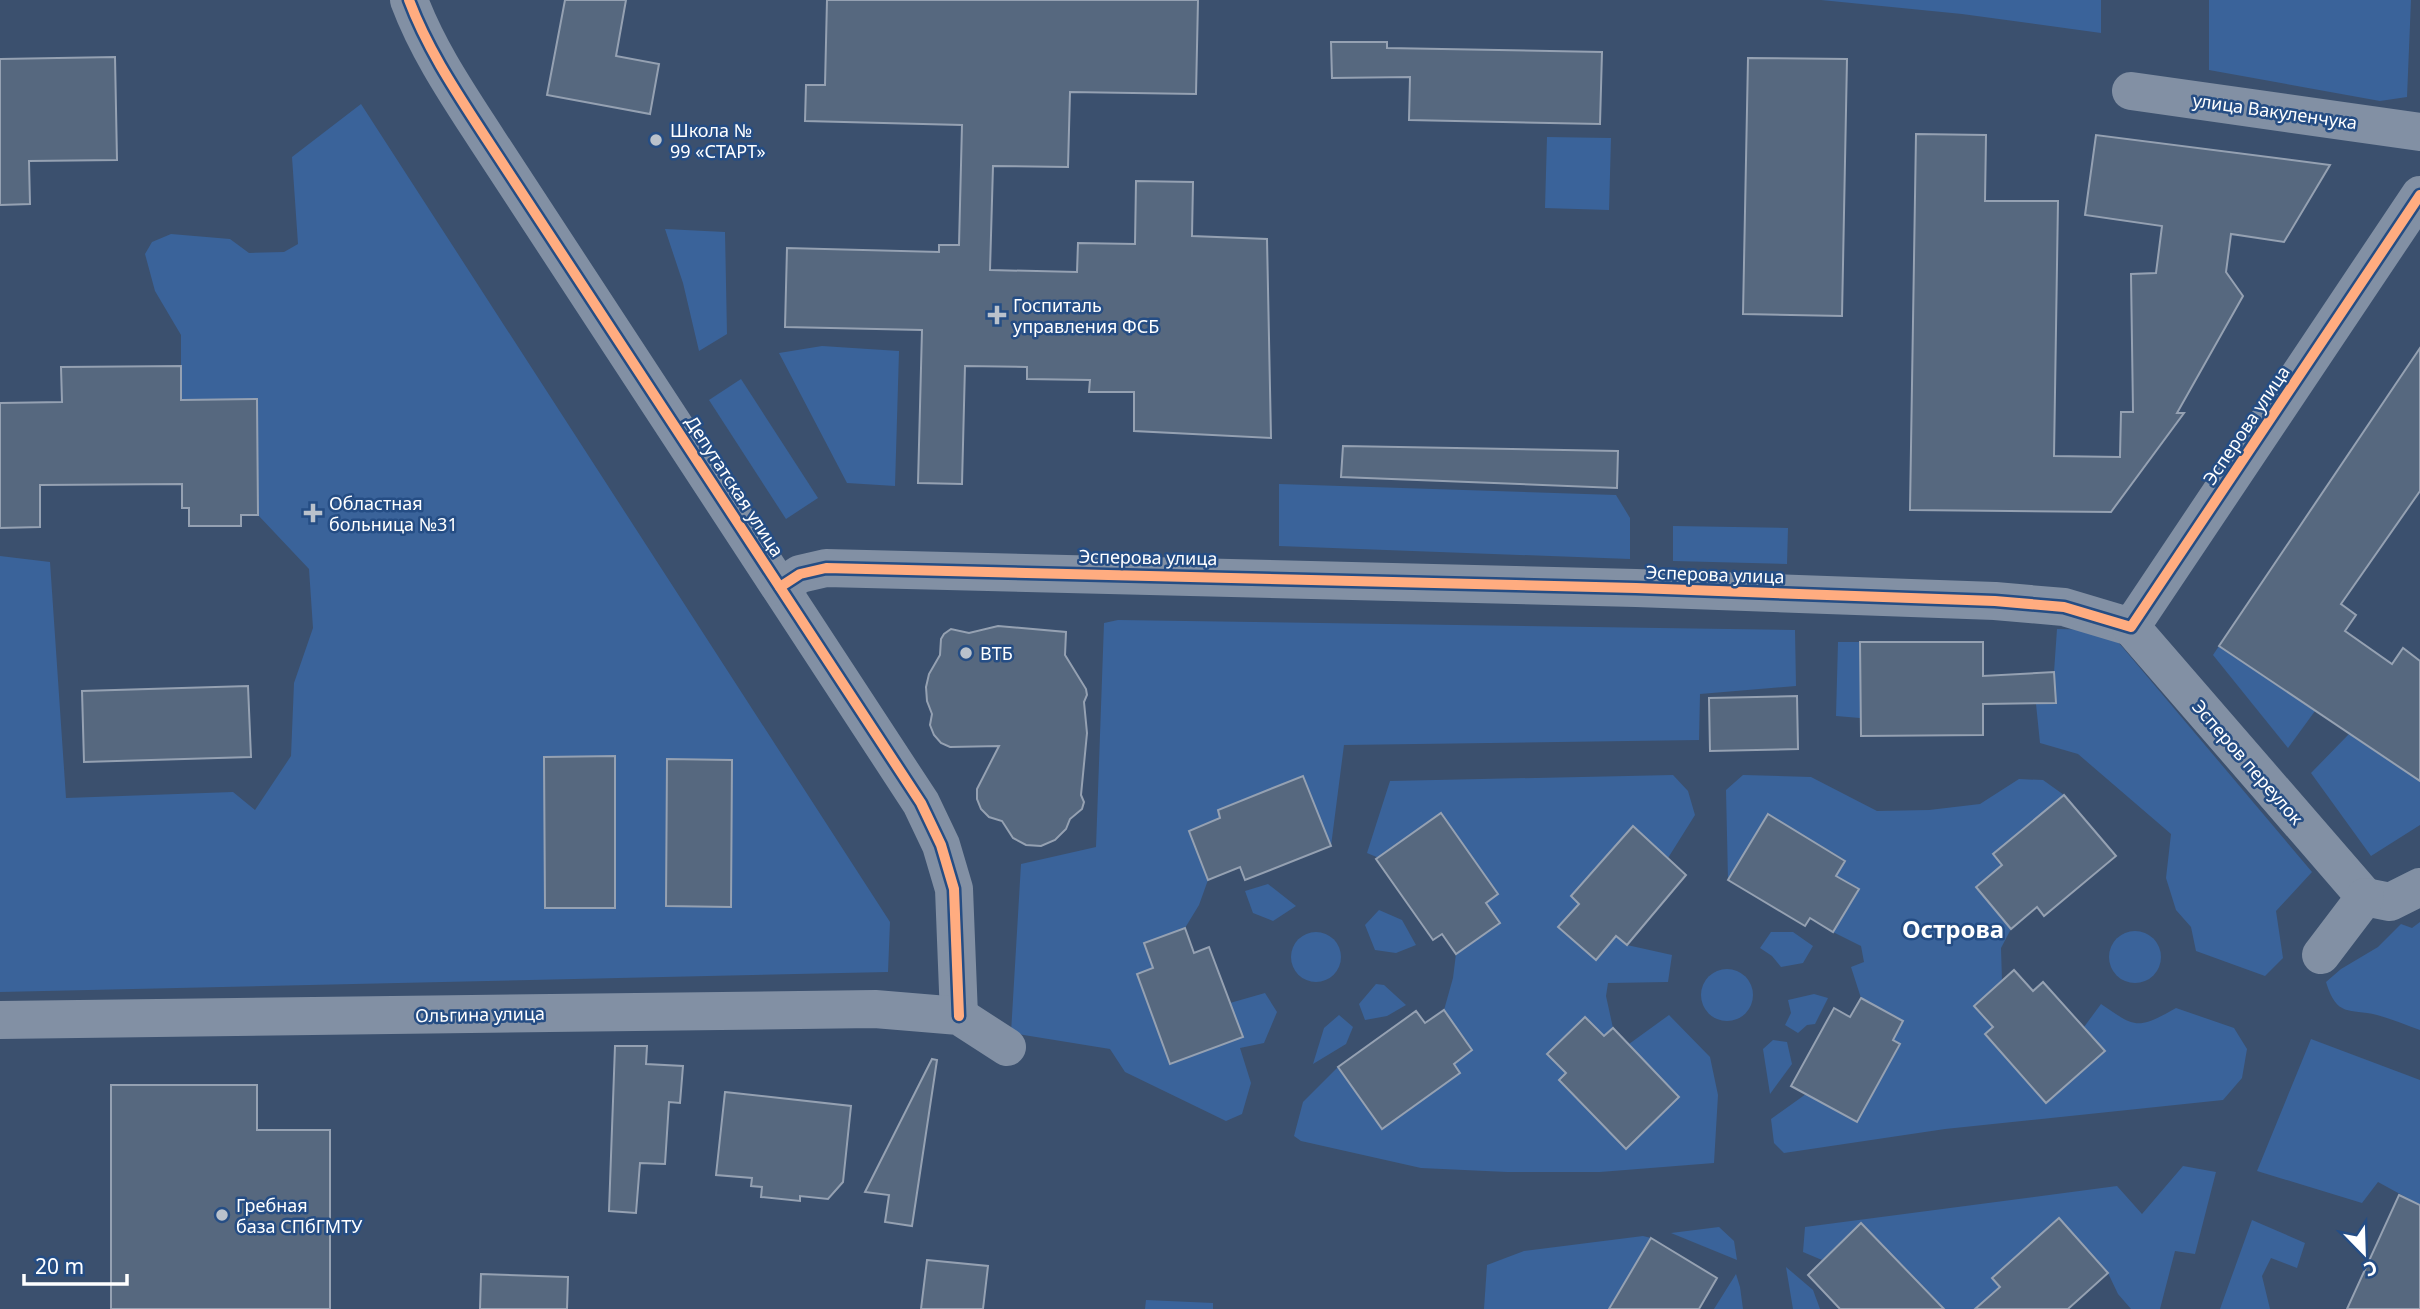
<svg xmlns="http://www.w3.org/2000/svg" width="2420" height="1309" font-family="'Noto Sans',sans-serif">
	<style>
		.green { fill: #3a639a }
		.building { fill: #56687f; stroke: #95a1b2; stroke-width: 2 }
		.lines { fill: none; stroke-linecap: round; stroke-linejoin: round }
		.minor { stroke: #8290a4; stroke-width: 38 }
		.cycleway-casing { stroke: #254d84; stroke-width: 15 }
		.cycleway { stroke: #ffac80; stroke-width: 10 }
		.poi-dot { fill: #bac2cc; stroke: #254d84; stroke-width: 2.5 }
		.labels { text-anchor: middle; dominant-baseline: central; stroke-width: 5; stroke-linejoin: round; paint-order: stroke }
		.street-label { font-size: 18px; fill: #fff; stroke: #254d84 }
		.poi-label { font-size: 18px; fill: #fff; stroke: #254d84; text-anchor: start }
		.district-label { font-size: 24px; font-weight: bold; fill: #fff; stroke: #254d84 }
	</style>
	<rect width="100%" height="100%" fill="#3b506e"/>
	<!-- green -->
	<g class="green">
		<path d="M1821 0H2101V33L1962 14Z"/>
		<path d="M2209 0H2411L2407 97 2380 101 2209 70Z"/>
		<path d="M361 104 890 922 888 972 0 992V556L50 562 66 798 233 792 255 810 291 756 294 683 313 628 309 569 258 515 257 399 181 400V335L155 291 145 254 152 242 171 234 230 239 249 253 284 252 298 244 292 157Z"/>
		<path d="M1547 137 1611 138 1609 210 1545 208Z"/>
		<path d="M665 229 725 232 727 334 699 351 683 283Z"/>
		<path d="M822 346 899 351 895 486 847 483 779 353Z"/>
		<path d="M741 379 818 498 786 519 709 400Z"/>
		<path d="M1279 484 1616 495 1630 518V559L1279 546Z"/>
		<path d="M1673 526 1788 528 1787 564 1673 561Z"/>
		<path d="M1118 620 1795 630 1796 686 1700 694 1699 740 1344 745 1331 846 1303 777 1218 810 1220 818 1189 831 1208 880 1199 905 1185 928 1144 943 1153 968 1137 975 1170 1064 1242 1037 1230 1003 1265 993 1277 1012 1264 1043 1240 1048 1251 1083 1242 1114 1226 1121 1125 1072 1110 1049 1011 1033 1021 864 1096 847 1104 623Z"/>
		<path d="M2057 629 2108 630 2312 872 2276 911 2283 958 2265 976 2196 951 2191 927 2176 910 2166 878 2171 834 2078 754 2040 743 2036 704 2055 702 2054 672Z"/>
		<path d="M1838 642H1860V718L1836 716Z"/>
		<path d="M2219 646 2315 711 2288 748 2213 655Z"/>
		<path d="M2349 734 2420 781V825L2371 856 2311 773Z"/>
		<path d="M1673 775 1688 791 1695 815 1668 858 1632 827 1571 896 1579 904 1559 927 1595 959 1616 936 1627 945 1672 955 1668 982 1608 983 1606 996 1613 1028 1604 1036 1585 1017 1547 1054 1566 1073 1559 1080 1626 1148 1679 1097 1629 1044 1669 1015 1710 1057 1718 1095 1714 1163 1600 1172H1507L1421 1168 1301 1141 1294 1136 1303 1102 1338 1067 1382 1129 1460 1073 1454 1064 1472 1050 1444 1010 1453 978 1456 954 1500 924 1486 903 1367 853 1390 781Z"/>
		<path d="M1743 775 1811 777 1877 811 1929 810 1980 804 2019 779 2043 780 2064 795 1993 854 2002 865 1976 887 2011 929 2001 948 2002 981 1974 1006 1993 1027 1985 1035 2047 1103 2104 1051 2084 1027 2101 1004C2136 1028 2137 1030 2176 1008L2234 1028 2247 1049 2242 1078 2223 1100 1945 1129 1784 1153 1774 1143 1771 1119 1806 1094 1857 1122 1900 1044 1893 1040 1903 1021 1861 998 1851 967 1864 962 1861 946 1833 932 1859 890 1836 876 1845 860 1768 814 1728 880 1726 790Z"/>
		<path d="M1268 884 1296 906 1273 921 1253 913 1245 891Z"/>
		<path d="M1379 910 1402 920 1416 945 1396 953 1375 950 1365 925Z"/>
		<path d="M2420 922V1030C2406 1025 2392 1019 2377 1015 2349 1008 2337 1018 2326 982L2341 969 2378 947 2401 924 2412 928Z"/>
		<circle cx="2135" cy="957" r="26"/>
		<circle cx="1316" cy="957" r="25"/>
		<path d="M1771 932H1793L1813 946 1803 963 1781 967 1772 956 1760 948Z"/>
		<circle cx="1727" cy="995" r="26"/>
		<path d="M1376 984 1384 985 1406 1005 1387 1016 1365 1020 1359 1004Z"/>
		<path d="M1814 994 1828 998 1815 1024 1807 1025 1798 1033 1785 1025 1791 1013 1788 1000Z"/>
		<path d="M1339 1015 1353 1027 1346 1044 1313 1064 1324 1028Z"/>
		<path d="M2311 1039 2420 1080V1205L2378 1182 2362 1203 2257 1171Z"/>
		<path d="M1773 1040 1787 1042 1792 1064 1770 1094 1763 1049Z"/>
		<path d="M2183 1166 2216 1172 2195 1254 2175 1251 2160 1309H2131L2118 1294 2108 1273 2059 1218 1992 1278 2000 1287 1978 1306 1980 1309H1924L1926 1291 1862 1223 1822 1260 1803 1252 1805 1227 2117 1186 2142 1214Z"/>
		<path d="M2252 1220 2305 1243 2297 1268 2271 1258 2262 1276 2270 1309H2220Z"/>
		<path d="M1719 1227 1734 1241 1737 1260 1671 1233Z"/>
		<path d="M1643 1236 1651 1238 1609 1309H1484L1487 1265 1524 1251Z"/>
		<path d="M1786 1267 1813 1290 1820 1309H1793Z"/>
		<path d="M1736 1274 1740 1287 1743 1309H1714Z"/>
		<path d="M1146 1300 1213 1303V1309H1145Z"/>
	</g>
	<!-- building -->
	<g class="building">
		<path d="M565 0H626L616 56 659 64 650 114 547 95Z"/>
		<path d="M827 0H1198L1196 94 1070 92 1068 167 993 166 990 270 1077 272 1078 243 1135 244 1136 181 1193 182 1192 236 1267 239 1271 438 1134 431V392H1089L1090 380 1027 379V367L965 366 962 484 918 483 922 330 785 327 787 248 939 252V245H959L962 125 805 121 806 85H825Z"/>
		<path d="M1331 42H1387V48L1602 52 1600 124 1409 120 1410 77 1332 78Z"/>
		<path d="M115 57 117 160 29 161 30 204 0 205V59Z"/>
		<path d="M1748 58 1847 59 1842 316 1743 314Z"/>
		<path d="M1916 134 1986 135 1985 201H2058L2054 456 2120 457 2121 412H2133L2131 274 2156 273 2162 226 2085 215 2096 135 2330 165 2284 242 2231 234 2226 272 2243 296 2177 413H2184L2111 512 1910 510Z"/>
		<path d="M2420 348V491L2341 604 2356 615 2345 631 2392 664 2403 648 2420 661V781L2219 646Z"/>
		<path d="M181 366V400L257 399 258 515H241V526H189V508H182V484L40 485V527L0 528V403L62 402 61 367Z"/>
		<path d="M1343 446 1618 451 1617 488 1341 477Z"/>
		<path d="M998 626 1066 632 1065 655 1086 689 1087 695 1084 702 1087 733 1081 795 1084 802 1082 809 1070 819 1066 829 1055 840 1041 846 1026 845 1013 838 1002 821 989 817 981 809 977 799V789L999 746 950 747 941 743 934 735 930 725 932 714 927 701 926 687 929 674 940 655 941 639 944 634 951 629 969 633Z"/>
		<path d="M1860 642H1983V676L2054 672 2056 703 1983 704V735L1861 736Z"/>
		<path d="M248 686 251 757 84 762 82 691Z"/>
		<path d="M1797 696 1798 749 1710 751 1709 698Z"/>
		<path d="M615 756V908H545L544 757Z"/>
		<path d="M667 759 732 760 731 907 666 906Z"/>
		<path d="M1303 776 1331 846 1245 880 1240 867 1208 880 1189 831 1220 818 1218 810Z"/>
		<path d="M2064 795 2116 856 2044 916 2037 907 2011 929 1976 887 2002 865 1993 854Z"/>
		<path d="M1441 813 1498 894 1486 903 1500 923 1456 954 1442 934 1433 940 1376 859Z"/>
		<path d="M1768 814 1845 861 1836 876 1859 889 1833 932 1810 918 1805 926 1728 880Z"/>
		<path d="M1633 826 1686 875 1627 945 1616 936 1596 960 1558 927 1579 904 1571 896Z"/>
		<path d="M1185 928 1194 953 1209 947 1243 1037 1170 1064 1137 974 1153 968 1144 943Z"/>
		<path d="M2014 970 2033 991 2043 982 2105 1051 2046 1103 1985 1034 1993 1027 1974 1006Z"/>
		<path d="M1861 998 1903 1021 1893 1040 1900 1044 1857 1122 1791 1086 1834 1008 1850 1017Z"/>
		<path d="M1444 1010 1472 1050 1454 1064 1460 1073 1382 1129 1338 1067 1416 1011 1425 1023Z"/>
		<path d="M1585 1017 1604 1036 1613 1028 1679 1097 1626 1149 1559 1080 1566 1073 1547 1054Z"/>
		<path d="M615 1046H647L646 1064 683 1066 680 1103 669 1102 665 1164 640 1163 636 1213 609 1211Z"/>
		<path d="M932 1059 937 1060 912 1226 885 1222 889 1195 865 1192Z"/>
		<path d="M111 1085H257V1130H330V1309H111Z"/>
		<path d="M725 1092 851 1106 843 1182 828 1199 800 1196V1201L761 1197 762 1187 751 1186 752 1178 716 1175Z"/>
		<path d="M2399 1195 2420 1205V1309H2347Z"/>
		<path d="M2059 1218 2108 1273 2068 1309H1975L2000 1287 1992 1278Z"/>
		<path d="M1861 1223 1944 1309H1840L1808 1275Z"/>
		<path d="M1651 1238 1717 1278 1699 1309H1609Z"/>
		<path d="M927 1260 988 1266 983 1309H921Z"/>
		<path d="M481 1274 568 1277 567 1309H480Z"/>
	</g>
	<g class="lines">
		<!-- minor -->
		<g class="minor">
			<path d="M409 0C428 51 459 96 488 141L921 803 941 845 954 889 959 1016"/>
			<path d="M2131 91 2420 132"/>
			<path d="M780 587 800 574 826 568 1636 588 1995 601 2064 607 2131 627 2420 195"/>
			<path d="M2131 627 2365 897"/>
			<path d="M2365 897 2390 902 2420 887"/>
			<path d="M2321 955 2365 897"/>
			<path d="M0 1020 875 1009 959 1016 1007 1047"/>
		</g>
		<!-- cycleway casing -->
		<g class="cycleway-casing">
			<g id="cycleway">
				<path d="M409 0C428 51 459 96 488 141L921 803 941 845 954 889 959 1016"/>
				<path d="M780 587 800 574 826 568 1636 588 1995 601 2064 607 2131 627 2420 195"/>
			</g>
		</g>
		<!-- cycleway -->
		<use href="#cycleway" class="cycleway"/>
	</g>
	<!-- markers -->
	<g class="poi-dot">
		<circle cx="656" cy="140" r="7"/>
		<path d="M993.5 304.5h7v7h7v7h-7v7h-7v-7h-7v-7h7z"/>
		<path d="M309.5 502.5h7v7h7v7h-7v7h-7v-7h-7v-7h7z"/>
		<circle cx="966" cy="653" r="7"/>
		<circle cx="222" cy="1215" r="7"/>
	</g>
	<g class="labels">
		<!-- street labels -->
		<g class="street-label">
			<text transform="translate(2275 111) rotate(8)">улица Вакуленчука</text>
			<text transform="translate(2246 425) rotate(-56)">Эсперова улица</text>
			<text transform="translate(735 486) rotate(57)">Депутатская улица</text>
			<text transform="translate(1148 557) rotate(1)">Эсперова улица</text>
			<text transform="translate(1715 574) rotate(2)">Эсперова улица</text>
			<text transform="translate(2248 762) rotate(49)">Эсперов переулок</text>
			<text transform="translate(480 1014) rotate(-1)">Ольгина улица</text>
		</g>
		<!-- poi labels -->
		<g class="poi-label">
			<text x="670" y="130">Школа №<tspan x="670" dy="21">99 «СТАРТ»</tspan></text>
			<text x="1013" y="305">Госпиталь<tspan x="1013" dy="21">управления ФСБ</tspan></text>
			<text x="329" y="503">Областная<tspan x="329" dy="21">больница №31</tspan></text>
			<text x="980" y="653">ВТБ</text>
			<text x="236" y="1205">Гребная<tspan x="236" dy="21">база СПбГМТУ</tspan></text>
		</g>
		<!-- district labels -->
		<g class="district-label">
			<text x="1953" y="928">Острова</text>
		</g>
	</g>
	<!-- north arrow -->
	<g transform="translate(2364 1253) rotate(157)" stroke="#254d84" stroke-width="5" paint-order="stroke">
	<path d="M0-5L12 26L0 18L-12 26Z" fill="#ffffff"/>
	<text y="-10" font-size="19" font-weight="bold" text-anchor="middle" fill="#ffffff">С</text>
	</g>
	<!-- scale -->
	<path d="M24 1274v10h103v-10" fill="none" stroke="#ffffff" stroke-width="3.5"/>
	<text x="35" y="1274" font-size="21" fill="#ffffff" stroke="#254d84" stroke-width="5" paint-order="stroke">20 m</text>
</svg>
